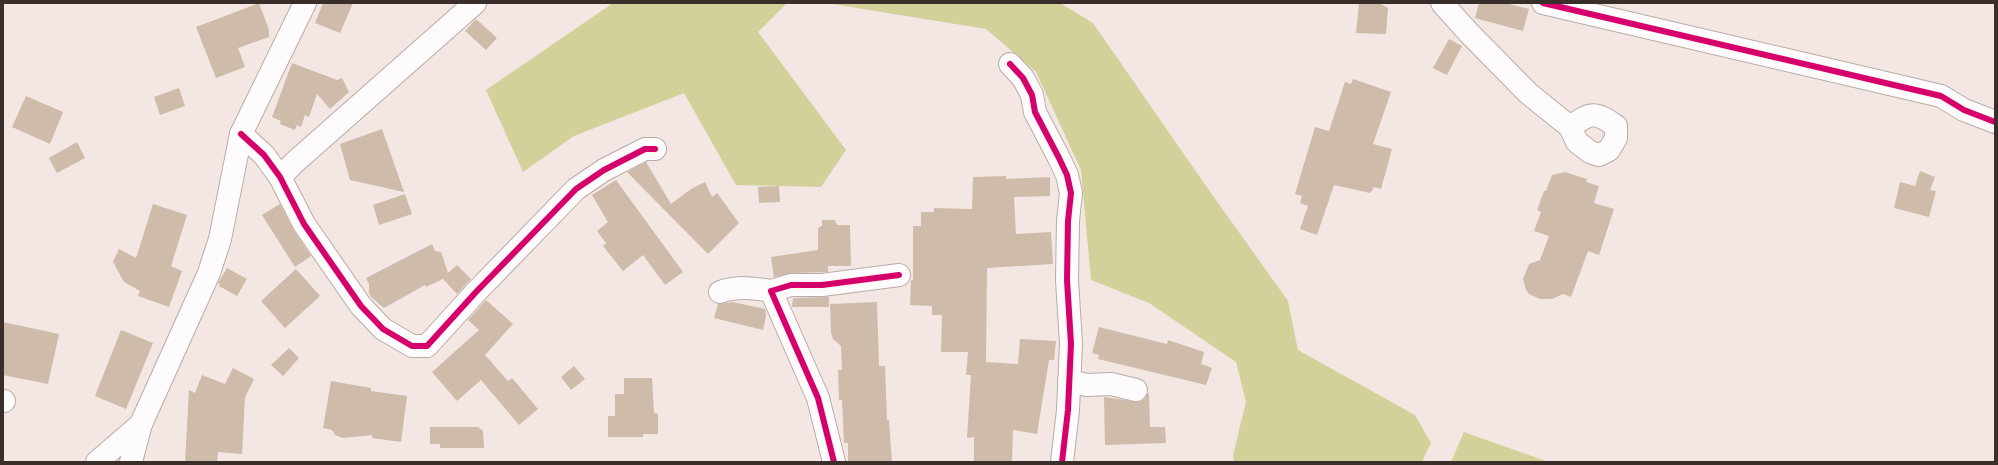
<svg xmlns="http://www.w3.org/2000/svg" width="1998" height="465" font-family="'Noto Sans',sans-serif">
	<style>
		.green { fill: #d2d19a }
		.building { fill: #cebbaa }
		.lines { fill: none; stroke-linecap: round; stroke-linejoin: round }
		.street-casing { stroke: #b8aca8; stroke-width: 24 }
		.street { stroke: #fdfbfb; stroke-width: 22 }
		.cycleway-casing { stroke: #fbf5f2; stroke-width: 8 }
		.cycleway { stroke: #d6006c; stroke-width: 6 }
	</style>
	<rect width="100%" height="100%" fill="#f4e6e2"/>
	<!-- green -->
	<g class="green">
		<path d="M613 3H787L758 32 846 150 821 187 736 185 684 93 574 136 523 172 486 90Z"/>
		<path d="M826 3H1060L1093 23 1206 186 1288 301 1298 350 1415 415 1431 443 1422 462H1234L1233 455 1246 402 1236 362 1149 303 1091 280 1081 170 1036 72 986 29Z"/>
		<path d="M1464 432 1549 462H1451Z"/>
	</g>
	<!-- building -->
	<g class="building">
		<path d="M259 3 269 30V37L238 48 245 67 216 78 196 27Z"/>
		<path d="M323 3H353L340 33 315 23Z"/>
		<path d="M1359 3H1379L1388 8 1386 34 1356 33Z"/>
		<path d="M1479 3H1505L1529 9 1523 31 1475 18Z"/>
		<path d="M476 19 497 38 486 50 465 31Z"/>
		<path d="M1449 39 1462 46 1447 75 1433 68Z"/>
		<path d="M292 63 337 80 342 78 349 92 330 109 317 94 309 117 305 115 301 127 297 125 295 130 280 124 281 121 272 117Z"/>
		<path d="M1353 79 1391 92 1373 144 1392 149 1381 189 1374 187 1370 193 1334 185 1317 235 1300 229 1308 206 1300 203 1302 196 1295 194 1315 127 1329 131 1345 82 1351 84Z"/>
		<path d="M179 88 185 106 160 115 154 97Z"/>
		<path d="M26 96 63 112 50 144 12 127Z"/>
		<path d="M382 129 404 192 350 180 340 144Z"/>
		<path d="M77 142 85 158 57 173 49 158Z"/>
		<path d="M646 162 671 204 691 189 705 182 712 197 717 193 739 223 708 254 627 172Z"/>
		<path d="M1920 171 1935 177 1930 190 1936 191 1929 217 1894 208 1900 182 1915 186Z"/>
		<path d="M1565 172 1587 179 1586 182 1599 186 1594 203 1614 209 1599 255 1588 251 1571 297 1563 294 1552 299H1540L1529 294 1526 290 1523 279 1529 264 1540 260 1549 236 1534 231 1541 212 1537 210 1544 191H1546L1552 175Z"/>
		<path d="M1006 176V179L1050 177V196L1014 197 1016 234 1051 232 1053 264 987 268 986 362 1018 364 1020 339 1056 341 1054 360H1049L1037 434 1013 430 1012 462H974V437L967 438 971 375H966L968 352H941L942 315H932V306L910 305 911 280H913V226H921V212H934V208L972 209 973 177Z"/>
		<path d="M616 180 683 272 665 285 643 255 623 271 603 246 606 243 597 231 608 222 592 195Z"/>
		<path d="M779 186 780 202 759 203 758 187Z"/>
		<path d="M405 194 412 214 379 225 373 205Z"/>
		<path d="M153 204 187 215 171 266 182 271 169 307 138 296 140 291 124 282 113 262 119 249 136 258Z"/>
		<path d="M280 204 294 231 311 256 295 267 262 215Z"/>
		<path d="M822 220H835L837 225H850L851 266H828V272L791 273 774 277 771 257 818 250V228L822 226Z"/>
		<path d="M432 244 435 251 441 252 448 273 457 265 471 279 457 294 443 279 426 287 425 285 384 308 371 297 369 293V284L366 278Z"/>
		<path d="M227 268 247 279 237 296 219 286 220 284 218 283Z"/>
		<path d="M296 269 320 296 285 328 261 301Z"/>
		<path d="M829 297V307H792L793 298Z"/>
		<path d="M486 300 513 324 485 355 508 381 512 378 538 409 519 425 481 380 457 401 432 372 479 330 468 320Z"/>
		<path d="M733 302 765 309 766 316 763 330 714 318 718 304Z"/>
		<path d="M877 302 879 366H885L887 420H889L892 462H848V443H844L842 400H839L838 370H842L841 346 833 339 831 333 830 304Z"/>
		<path d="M3 322 59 334 48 384 3 375Z"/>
		<path d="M1099 327 1167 344 1168 340 1204 352 1201 364 1212 368 1206 385 1098 359 1099 355 1092 353Z"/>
		<path d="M121 330 153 343 126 409 95 396Z"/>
		<path d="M289 348 299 358 283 376 271 365Z"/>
		<path d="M574 366 585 379 571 390 561 377Z"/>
		<path d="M233 368 254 379 245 397 242 454 218 452 217 462H185L189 390 195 393 202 375 225 384Z"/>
		<path d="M624 378H652L654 413 658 414V434H643V437H608V416H615V394H624Z"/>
		<path d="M331 381 371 388V391L407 396 401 442 372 438V435L343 438 335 435 332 430 323 428Z"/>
		<path d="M1147 394H1149L1150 427H1165L1166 443 1105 445 1104 397 1139 402 1145 399Z"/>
		<path d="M430 427H478L483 431 484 448H440V444H430Z"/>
	</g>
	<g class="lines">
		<!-- street casing -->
		<g class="street-casing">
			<g id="street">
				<path d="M1442 3 1468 32 1528 93 1570 127 1577 142 1590 152 1599 155 1609 150 1616 138V126C1594 111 1591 112 1570 127"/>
				<path d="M1543 3 1941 96 1964 110 1995 122"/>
				<path d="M1010 64 1023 78 1032 95 1035 112 1059 158 1067 175 1071 193 1068 221 1067 280 1071 344 1068 410 1062 462"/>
				<path d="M241 134 264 155 280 177 304 224 361 306 383 329 412 346H427L476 292 576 189 604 170 645 149H655"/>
				<path d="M280 177 295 162 475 3"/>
				<path d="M720 292C737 286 754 288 771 291"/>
				<path d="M1069 381 1087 385 1111 384 1136 390"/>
				<path d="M3 401H4"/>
				<path d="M97 462 141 424"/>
				<path d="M131 462 141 424 209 273 220 239 241 134 305 3"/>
				<path d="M834 462 818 398 771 291 791 285H822L899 275"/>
			</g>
		</g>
		<!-- street -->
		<use href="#street" class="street"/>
		<!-- cycleway casing -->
		<g class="cycleway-casing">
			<g id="cycleway">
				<path d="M1543 3 1941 96 1964 110 1995 122"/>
				<path d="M1010 64 1023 78 1032 95 1035 112 1059 158 1067 175 1071 193 1068 221 1067 280 1071 344 1068 410 1062 462"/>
				<path d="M241 134 264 155 280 177 304 224 361 306 383 329 412 346H427L476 292 576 189 604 170 645 149H655"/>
				<path d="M834 462 818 398 771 291 791 285H822L899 275"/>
			</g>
		</g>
		<!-- cycleway -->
		<use href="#cycleway" class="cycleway"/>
	</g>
	<!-- border -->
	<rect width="1998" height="465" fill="none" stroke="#3a2e2a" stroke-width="8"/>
</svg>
